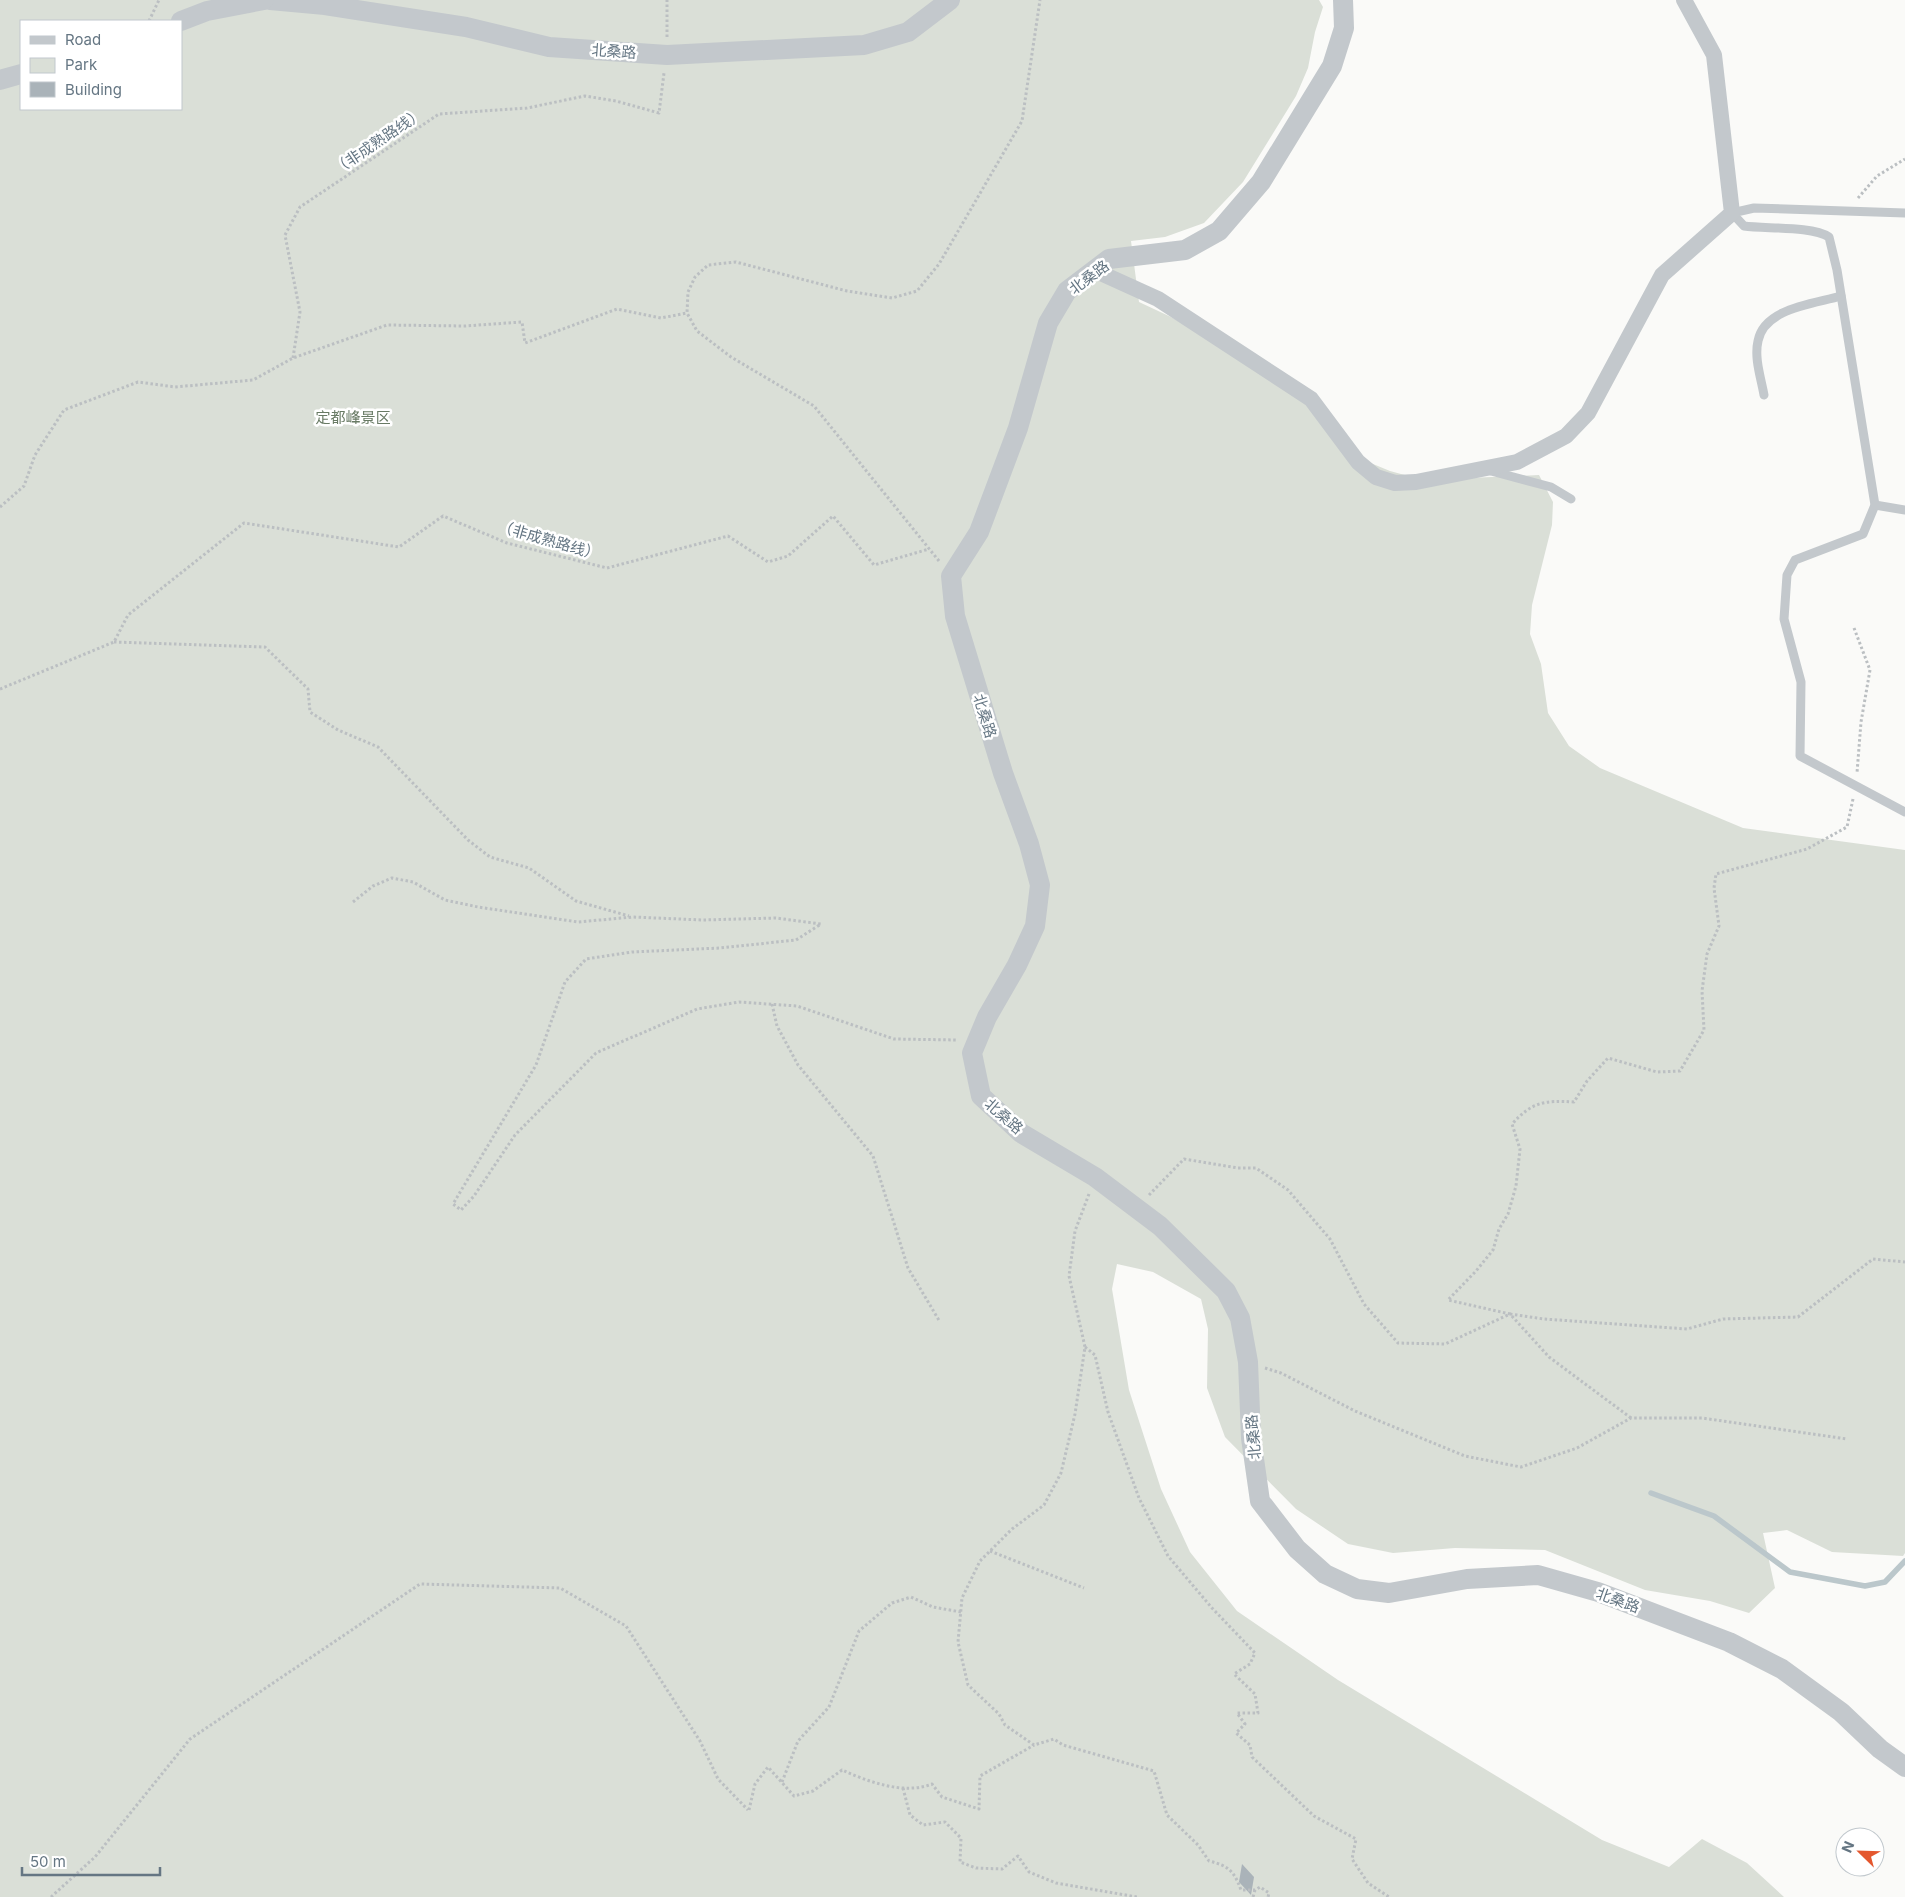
<svg xmlns="http://www.w3.org/2000/svg" width="1905" height="1897" font-family="Inter,'Noto Sans SC',sans-serif">
	<style>
		.green { fill: #dadfd7; fill-rule: evenodd }
		.lines { fill: none; stroke-linecap: round; stroke-linejoin: round }
		.stream { stroke: #bbc7cb; stroke-width: 5.5 }
		.building { fill: #aab3b9 }
		.path { stroke: #bbbfc2; stroke-width: 3; stroke-dasharray: 2.5 2.5; stroke-linecap: butt }
		.service { stroke: #c3c8cc; stroke-width: 9 }
		.minor { stroke: #c3c8cc; stroke-width: 16 }
		.tertiary { stroke: #c3c8cc; stroke-width: 20 }
		.labels { text-anchor: middle; dominant-baseline: central; stroke-width: 5; stroke-linejoin: round; paint-order: stroke }
		.street-label { font-size: 15px; fill: #657683; stroke: #fff }
		.park-label { font-size: 15px; fill: #687a64; stroke: #fff }
	</style>
	<rect width="100%" height="100%" fill="#fafaf8"/>
	<!-- green -->
	<path class="green" d="M0 0H1319L1323 7 1315 32 1308 68 1296 96 1243 182 1204 223 1165 237 1131 241 1139 302 1171 317 1301 391 1356 457 1390 471 1423 480 1539 475 1553 502 1552 525 1532 605 1530 634 1541 664 1548 713 1569 746 1600 768 1743 828 1905 850V1553L1903 1556 1832 1552 1787 1530 1763 1533 1775 1588 1749 1613 1710 1601 1645 1590 1545 1550 1455 1548 1393 1553 1348 1544 1296 1509 1225 1437 1207 1388 1208 1329 1201 1299 1153 1272 1117 1264 1112 1289 1129 1390 1161 1489 1190 1552 1237 1611 1338 1680 1602 1840 1669 1867 1702 1839 1747 1863 1784 1897H0ZM21 21H181V109H21Z"/>
	<g class="lines">
		<!-- stream -->
		<path class="stream" d="M1651 1493 1714 1516 1790 1572 1865 1586 1885 1582 1905 1561"/>
	</g>
	<!-- building -->
	<path class="building" d="M1242 1864 1254 1877 1251 1895 1239 1882Z"/>
	<g class="lines">
		<!-- path -->
		<g class="path">
			<path d="M149 21 159 0"/>
			<path d="M667 37V0"/>
			<path d="M1858 198 1877 176 1905 159"/>
			<path d="M293 358 300 312 285 235 300 207 439 114 527 108 585 96 616 101 659 113 664 73"/>
			<path d="M0 507 24 486 35 455 64 410 138 382 175 387 253 380 293 358 387 325 465 326 522 322 525 343 617 309 661 318 687 313"/>
			<path d="M939 561 814 406 731 357 697 331 687 313 688 292 695 277 708 265 736 262 847 291 892 298 917 291 939 264 1022 121 1040 0"/>
			<path d="M1854 628 1870 670 1861 722 1857 773"/>
			<path d="M114 642 265 647 308 689 310 712 338 730 378 747 468 840 490 857 529 868 576 901 629 916"/>
			<path d="M0 689 114 642 128 615 244 523 399 547 443 516 507 543 607 568 728 536 768 562 788 556 833 516 874 565 929 549"/>
			<path d="M353 902 373 886 392 878 413 882 445 900 478 907 578 922 633 917 703 920 776 918 821 924 796 940 720 948 632 952 586 959 565 982 536 1065 453 1204 461 1210 474 1196 515 1135 596 1053 697 1009 739 1002 797 1006 894 1039 957 1040"/>
			<path d="M772 1004 777 1026 798 1065 873 1156 908 1268 940 1322"/>
			<path d="M1089 1194 1075 1231 1069 1276 1085 1347 1075 1414 1061 1473 1044 1505 1012 1529 980 1561 962 1598 958 1642 968 1685 999 1714 1005 1725 1034 1745 1054 1739 1063 1745 1154 1771 1167 1815 1198 1845 1209 1861C1229 1866 1234 1871 1241 1890H1255L1260 1887 1269 1893 1268 1897"/>
			<path d="M1149 1195 1184 1159 1238 1168H1256L1288 1190 1330 1239 1364 1304 1398 1343 1445 1344 1510 1314 1544 1319 1687 1329 1723 1319 1798 1317 1873 1259 1905 1262"/>
			<path d="M1085 1347 1095 1355 1108 1412 1139 1498 1168 1556 1212 1608 1255 1653 1250 1664 1234 1674 1255 1694 1258 1713H1237L1245 1724 1236 1733 1250 1745 1252 1757 1314 1816 1356 1839 1352 1859 1368 1883 1389 1897"/>
			<path d="M1265 1368 1281 1373 1355 1411 1465 1456 1521 1467 1577 1448 1631 1418H1702L1847 1439"/>
			<path d="M1631 1418 1549 1357 1510 1314 1448 1300 1476 1271 1493 1250 1499 1229 1508 1214 1516 1186 1520 1149 1512 1124C1532 1102 1544 1100 1574 1102L1587 1081 1608 1058 1657 1072 1680 1071 1704 1030 1702 991 1707 954 1719 926 1714 888 1716 874 1807 849 1847 827 1853 799"/>
			<path d="M990 1551 1084 1588"/>
			<path d="M782 1782 798 1741 829 1707 859 1631 892 1603 911 1597 933 1607 961 1612"/>
			<path d="M903 1788 910 1815 923 1825 945 1822 961 1838 960 1862 976 1868 1002 1869 1018 1856 1029 1872 1056 1883 1137 1897"/>
			<path d="M749 1810 755 1784 768 1767 794 1796 813 1791 842 1770C869 1782 904 1795 932 1784L942 1797 979 1809 980 1776 1034 1745"/>
			<path d="M51 1897 95 1857 190 1739 420 1584 560 1588 626 1626 700 1741 718 1779 748 1810"/>
			<path d="M1253 1897 1255 1890"/>
		</g>
		<!-- service -->
		<g class="service">
			<path d="M1905 213 1754 208 1732 213 1744 226C1765 229 1812 226 1829 237L1837 270 1875 505 1863 534 1795 560 1787 575 1784 619 1801 682 1800 756 1905 812"/>
			<path d="M1764 395C1761 378 1754 358 1758 341 1764 308 1814 304 1841 296"/>
			<path d="M1491 471 1551 487 1571 499"/>
			<path d="M1875 505 1905 510"/>
		</g>
		<!-- minor -->
		<path class="minor" d="M1094 270 1158 299 1311 399 1358 462 1376 477 1395 483 1416 482 1517 462 1566 436 1588 413 1662 275 1732 213 1714 55 1684 0"/>
		<!-- tertiary -->
		<g class="tertiary">
			<path d="M270 0 325 5 466 27 549 47 667 55 864 45 908 32 950 0"/>
			<path d="M1343 0 1344 28 1332 66 1261 182 1219 231 1185 250 1109 259 1067 291 1048 323 1018 428 979 532 951 576 955 616 1003 773 1029 844 1040 885 1035 926 1017 965 987 1017 972 1053 981 1096 1021 1133 1095 1177 1160 1226 1226 1291 1240 1318 1248 1362 1251 1438 1260 1501 1297 1549 1325 1574 1357 1589 1389 1593 1467 1579 1538 1575 1598 1592 1729 1642 1782 1669 1841 1712 1880 1749 1905 1767"/>
			<path d="M181 21 207 11 264 0"/>
			<path d="M0 80 21 74"/>
		</g>
	</g>
	<g class="labels">
		<!-- street labels -->
		<g class="street-label">
			<text transform="translate(614 51) rotate(4)">北桑路</text>
			<text transform="translate(378 141) rotate(-34)">（非成熟路线）</text>
			<text transform="translate(1089 277) rotate(-37)">北桑路</text>
			<text transform="translate(549 540) rotate(16)">（非成熟路线）</text>
			<text transform="translate(985 716) rotate(73)">北桑路</text>
			<text transform="translate(1004 1116) rotate(41)">北桑路</text>
			<text transform="translate(1253 1437) rotate(-95)">北桑路</text>
			<text transform="translate(1618 1600) rotate(20)">北桑路</text>
		</g>
		<!-- park labels -->
		<g class="park-label">
			<text x="353" y="417">定都峰景区</text>
		</g>
	</g>
	<!-- legend -->
	<rect x="20" y="20" width="162" height="90" fill="#ffffff" stroke="#c1c8cd"/>
	<rect x="30" y="36" width="25" height="8" fill="#c3c8cc" stroke="#c1c8cd"/>
	<text x="65" y="45" font-size="15" fill="#657683">Road</text>
	<rect x="30" y="58" width="25" height="15" fill="#dadfd7" stroke="#c1c8cd"/>
	<text x="65" y="70" font-size="15" fill="#657683">Park</text>
	<rect x="30" y="82" width="25" height="15" fill="#aab3b9" stroke="#c1c8cd"/>
	<text x="65" y="95" font-size="15" fill="#657683">Building</text>
	<!-- north arrow -->
	<g transform="translate(1860 1852) rotate(293)"><circle r="24" fill="#ffffff" stroke="#c1c8cd"/>
	<path d="M0-4L9 19L0 12L-9 19Z" fill="#e4572e"/>
	<text y="-8" font-size="14" font-weight="bold" text-anchor="middle" fill="#657683">N</text>
	</g>
	<!-- scale -->
	<path d="M22 1867v8h138v-8" fill="none" stroke="#657683" stroke-width="2.5"/>
	<text x="30" y="1867" font-size="15" fill="#657683" stroke="#ffffff" stroke-width="4" paint-order="stroke">50 m</text>
</svg>
